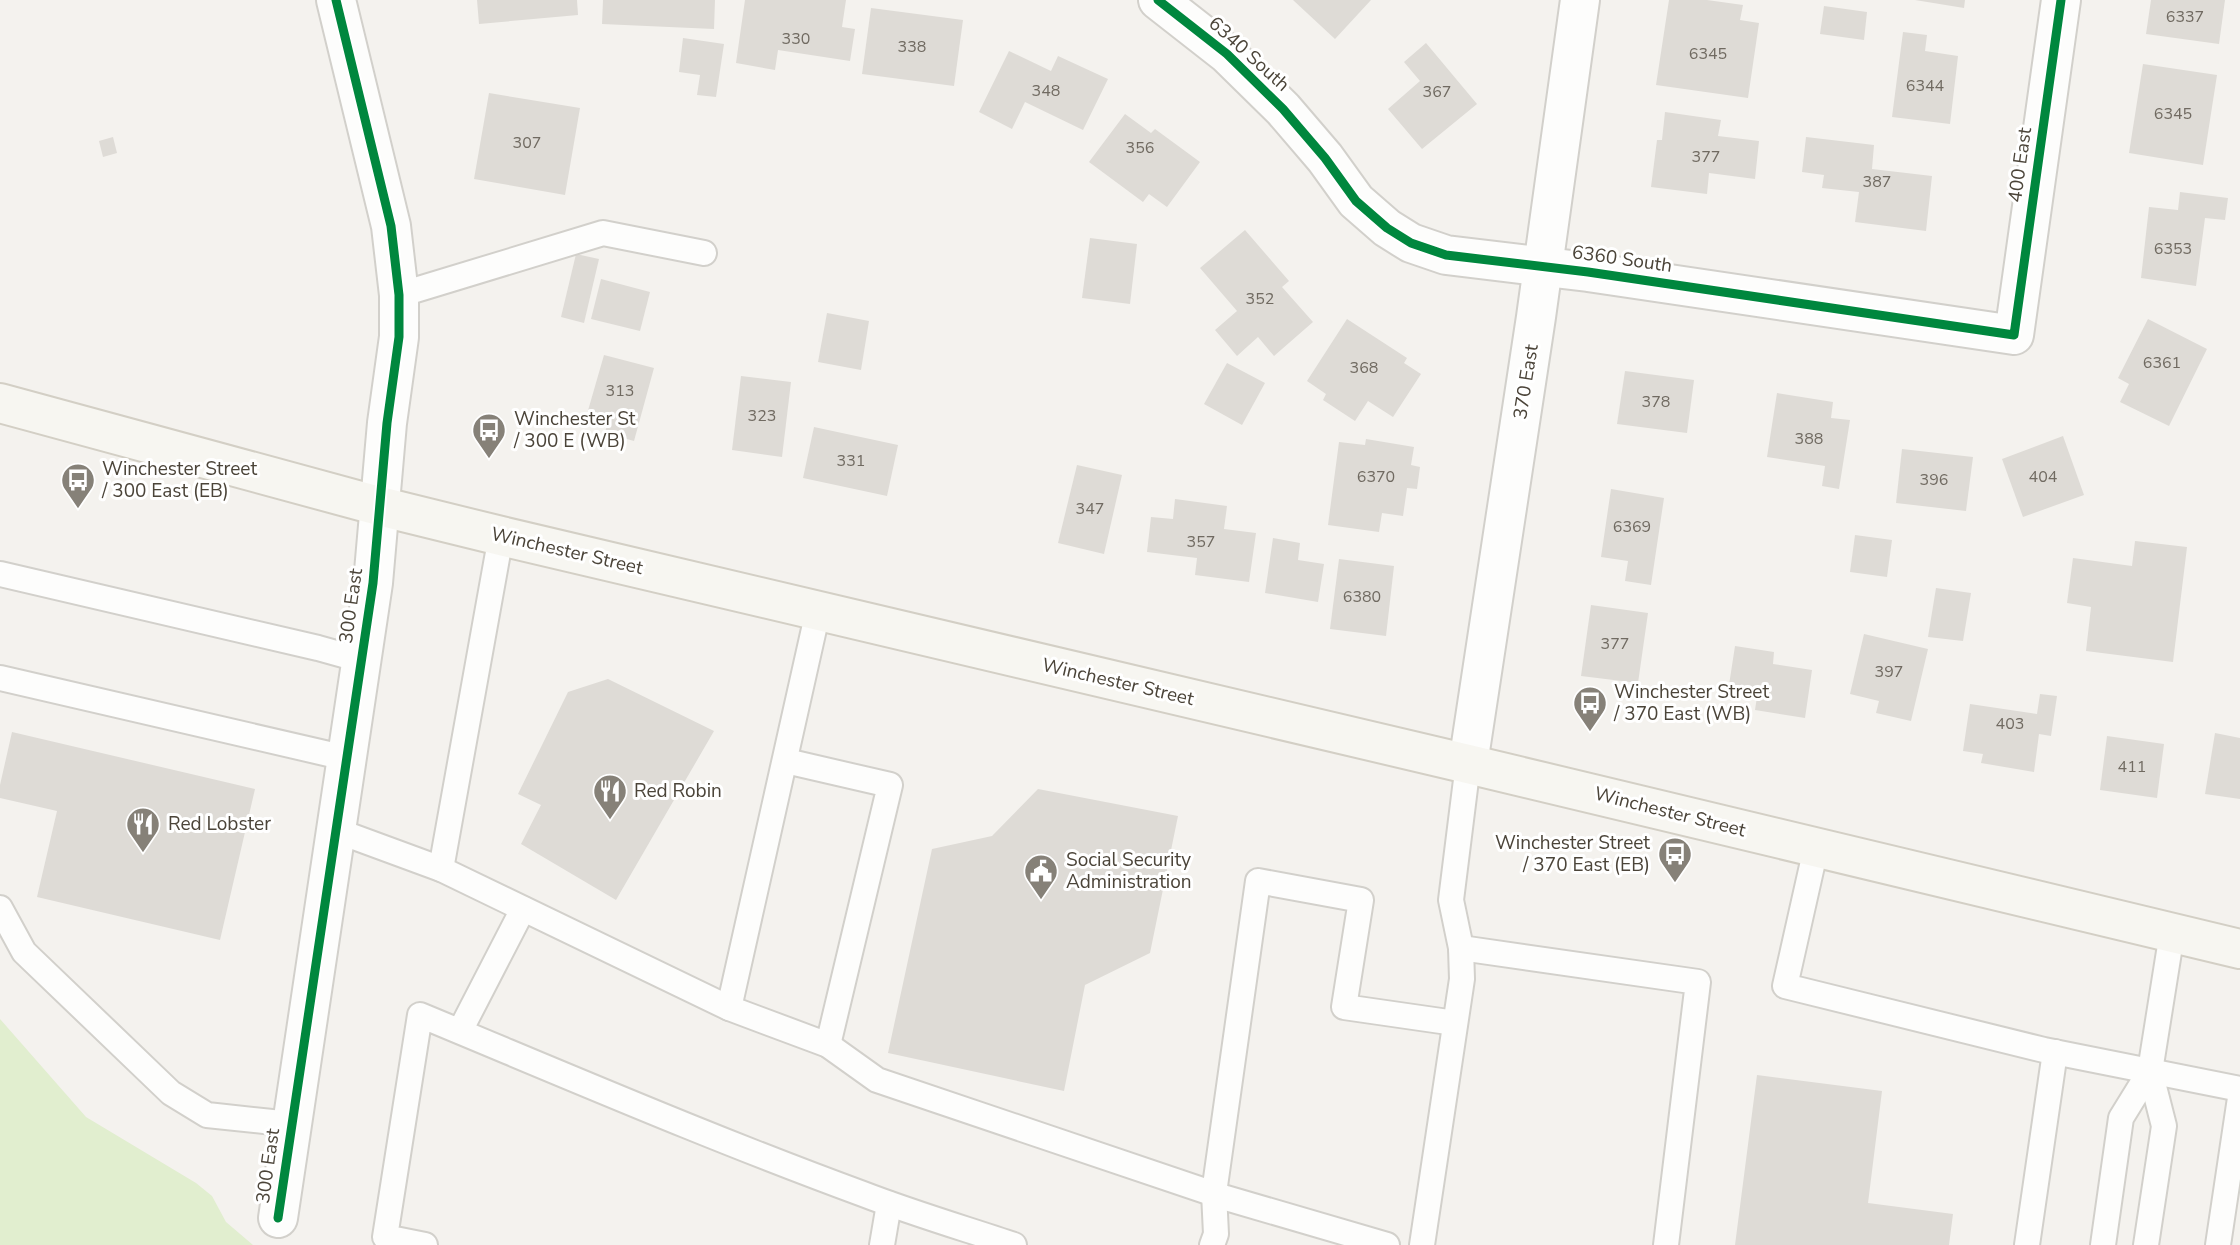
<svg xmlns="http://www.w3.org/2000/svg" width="2240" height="1245" font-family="'Nunito Sans',sans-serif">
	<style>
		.green { fill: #e1eecf }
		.building { fill: #dedbd6 }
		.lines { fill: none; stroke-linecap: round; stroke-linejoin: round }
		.service-casing { stroke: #d2d0cb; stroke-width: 28 }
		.minor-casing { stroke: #d2d0cb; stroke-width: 42 }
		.secondary-casing { stroke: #d3cfc5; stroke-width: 42 }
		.service { stroke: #fdfdfc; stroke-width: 24 }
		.minor { stroke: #fdfdfc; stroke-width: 38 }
		.secondary { stroke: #f7f6f1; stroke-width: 38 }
		.cycleway-casing { stroke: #fff; stroke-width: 13 }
		.cycleway { stroke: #00873e; stroke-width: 9 }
		.labels { text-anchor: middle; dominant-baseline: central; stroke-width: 6; stroke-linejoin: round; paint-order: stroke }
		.number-label { font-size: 16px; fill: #706a61 }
		.street-label { font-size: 19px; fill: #4b4439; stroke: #fff }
		.poi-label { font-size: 19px; fill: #4b4439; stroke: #fff; text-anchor: start }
	</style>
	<rect width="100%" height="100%" fill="#f4f2ee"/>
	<!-- green -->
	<path class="green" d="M0 1019 86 1117 196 1183 212 1196 226 1222 253 1245H0Z"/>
	<!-- building -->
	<g class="building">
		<path d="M477 0H577L578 15 479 24Z"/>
		<path d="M603 0H715L714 29 602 24Z"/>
		<path d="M745 0H846L842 27 855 29 850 61 778 50 775 70 736 63Z"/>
		<path d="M1293 0H1371L1335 39Z"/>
		<path d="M1669 0H1707L1743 5 1740 20 1759 23 1748 98 1656 85Z"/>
		<path d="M1915 0H1965L1964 8Z"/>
		<path d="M2151 0H2225L2219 44 2146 34Z"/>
		<path d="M1824 6 1867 12 1864 40 1820 34Z"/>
		<path d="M871 8 963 20 954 86 862 74Z"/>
		<path d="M1903 32 1927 35 1925 51 1958 56 1950 124 1892 117Z"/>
		<path d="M683 38 724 44 716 97 697 95 700 75 679 72Z"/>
		<path d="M1426 43 1477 104 1422 149 1388 109 1420 81 1404 62Z"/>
		<path d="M1009 51 1051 71 1058 56 1108 79 1083 130 1025 102 1012 129 979 112Z"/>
		<path d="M2143 64 2217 75 2203 165 2129 153Z"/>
		<path d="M489 93 580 108 565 195 474 179Z"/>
		<path d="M1665 112 1721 120 1718 136 1759 141 1755 179 1709 173 1707 194 1651 187 1657 140H1662Z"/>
		<path d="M1125 114 1151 133 1155 129 1200 162 1167 207 1149 194 1143 202 1089 162Z"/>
		<path d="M113 137 117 153 103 157 99 141Z"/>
		<path d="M1806 137 1874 145 1872 169 1932 176 1926 231 1855 222 1859 192 1822 188 1824 175 1802 172Z"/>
		<path d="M2180 192 2228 198 2225 220 2205 218 2196 286 2141 278 2149 207 2178 210Z"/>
		<path d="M1245 230 1289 281 1282 287 1313 322 1274 356 1258 337 1237 356 1215 330 1237 311 1200 268Z"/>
		<path d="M1090 238 1137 244 1130 304 1082 298Z"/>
		<path d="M576 254 599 259 584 323 561 317Z"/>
		<path d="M601 279 650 292 640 331 591 319Z"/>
		<path d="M827 313 869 321 861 370 818 362Z"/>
		<path d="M1347 319 1407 358 1404 363 1421 374 1393 417 1368 401 1355 421 1323 400 1326 394 1307 381Z"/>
		<path d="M2148 319 2207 349 2169 426 2120 402 2129 384 2118 378Z"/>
		<path d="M604 355 654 368 634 441 605 433 608 421 587 414Z"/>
		<path d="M1227 363 1265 383 1242 425 1204 404Z"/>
		<path d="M1625 371 1694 380 1687 433 1617 424Z"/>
		<path d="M741 376 791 382 782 457 732 450Z"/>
		<path d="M1777 393 1833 402 1831 418 1850 420 1839 489 1822 486 1825 466 1767 457Z"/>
		<path d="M814 427 898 445 887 496 803 478Z"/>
		<path d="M2063 436 2084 495 2023 517 2002 459Z"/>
		<path d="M1366 439 1414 447 1411 465 1420 467 1417 489 1407 488 1403 516 1382 513 1379 532 1328 525 1339 442 1365 445Z"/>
		<path d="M1902 449 1973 457 1966 511 1896 503Z"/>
		<path d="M1077 465 1122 475 1104 554 1058 543Z"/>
		<path d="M1611 489 1664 498 1651 585 1625 581 1628 561 1601 557Z"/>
		<path d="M1175 499 1227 506 1224 529 1256 533 1249 582 1195 575 1197 558 1147 552 1151 517 1173 519Z"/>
		<path d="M1855 535 1892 540 1887 577 1850 572Z"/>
		<path d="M1273 538 1300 543 1298 560 1324 564 1318 602 1265 593Z"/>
		<path d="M2135 541 2187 547 2173 662 2086 651 2091 607 2067 603 2073 558 2132 566Z"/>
		<path d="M1339 559 1394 566 1386 636 1330 629Z"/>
		<path d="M1936 588 1971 593 1963 641 1928 637Z"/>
		<path d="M1591 605 1648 613 1638 683 1581 676Z"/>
		<path d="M1864 634 1928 649 1911 721 1876 713 1879 701 1850 694Z"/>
		<path d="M1735 646 1774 652 1773 664 1812 670 1805 718 1755 710 1758 690 1729 685Z"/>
		<path d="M608 679 714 731 616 900 521 844 541 805 518 794 568 692Z"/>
		<path d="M2040 694 2057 696 2051 736 2039 734 2034 772 1981 763 1983 754 1963 751 1970 704 2037 714Z"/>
		<path d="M12 732 255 789 220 940 37 897 57 811 0 798V785Z"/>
		<path d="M2215 733 2240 738V799L2205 794Z"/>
		<path d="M2107 736 2164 744 2157 798 2100 790Z"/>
		<path d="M1038 789 1178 816 1150 953 1085 985 1064 1091 888 1053 932 849 992 836Z"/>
		<path d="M1757 1075 1882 1091 1868 1203 1953 1214 1949 1245H1735Z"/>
	</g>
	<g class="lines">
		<!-- service casing -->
		<g class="service-casing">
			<g id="service">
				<path d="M399 295 603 233 704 253"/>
				<path d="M501 536 441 869 729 1008 828 1045 877 1080 1226 1198 1387 1245"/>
				<path d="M0 574 318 648 361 660"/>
				<path d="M0 678 346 758"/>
				<path d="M786 761 890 785 828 1045"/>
				<path d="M335 830 441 869"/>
				<path d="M1816 848 1785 986 2044 1050 2240 1089"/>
				<path d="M0 908 24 952 171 1093 207 1115 291 1124"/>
				<path d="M1461 948 1698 982 1666 1245"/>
				<path d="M729 1008 818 611"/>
				<path d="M460 1031 523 909"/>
				<path d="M425 1245 385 1237 420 1015C567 1076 713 1139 863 1194 912 1213 963 1228 1014 1245"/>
				<path d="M882 1245 889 1204"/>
				<path d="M1212 1245 1216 1234 1214 1193 1258 881 1361 900 1344 1007 1455 1023"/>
				<path d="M1422 1245 1462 979 1461 948 1451 900 1468 764"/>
				<path d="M2027 1245 2055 1052"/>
				<path d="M2103 1245 2121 1118 2150 1071"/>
				<path d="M2146 1245 2164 1126 2150 1071 2172 933"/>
				<path d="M2218 1245 2240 1098"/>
			</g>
		</g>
		<!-- minor casing -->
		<g class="minor-casing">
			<g id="minor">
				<path d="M1158 0 1227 54 1283 109 1325 158 1356 201 1387 228 1411 243 1446 255 1588 272 2014 335 2061 0"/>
				<path d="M1468 764 1536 317 1580 0"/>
				<path d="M278 1218 373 583 387 423 399 337V295L391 226 336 0"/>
			</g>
		</g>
		<!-- secondary casing -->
		<g class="secondary-casing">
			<path id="secondary" d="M0 403 379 506 501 536 1468 764 2240 949"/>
		</g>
		<!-- service -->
		<use href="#service" class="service"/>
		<!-- minor -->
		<use href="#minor" class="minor"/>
		<!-- secondary -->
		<use href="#secondary" class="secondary"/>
		<!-- cycleway casing -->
		<g class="cycleway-casing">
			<g id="cycleway">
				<path d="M1158 0 1227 54 1283 109 1325 158 1356 201 1387 228 1411 243 1446 255 1588 272 2014 335 2061 0"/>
				<path d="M278 1218 373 583 387 423 399 337V295L391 226 336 0"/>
			</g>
		</g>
		<!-- cycleway -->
		<use href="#cycleway" class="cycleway"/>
	</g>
	<!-- icons -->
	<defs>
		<g id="bus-pin" transform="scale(1.75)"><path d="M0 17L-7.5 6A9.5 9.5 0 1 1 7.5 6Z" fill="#868178" stroke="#fff"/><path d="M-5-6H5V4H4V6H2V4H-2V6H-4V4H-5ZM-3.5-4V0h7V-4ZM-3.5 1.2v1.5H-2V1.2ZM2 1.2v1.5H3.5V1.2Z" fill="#fff"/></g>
		<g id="restaurant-pin" transform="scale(1.75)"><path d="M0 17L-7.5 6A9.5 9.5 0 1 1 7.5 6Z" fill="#868178" stroke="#fff"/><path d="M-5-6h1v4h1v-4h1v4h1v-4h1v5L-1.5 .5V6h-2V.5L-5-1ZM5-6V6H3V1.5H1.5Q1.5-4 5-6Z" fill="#fff"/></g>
		<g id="civic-pin" transform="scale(1.75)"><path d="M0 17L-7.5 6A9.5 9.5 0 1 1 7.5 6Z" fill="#868178" stroke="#fff"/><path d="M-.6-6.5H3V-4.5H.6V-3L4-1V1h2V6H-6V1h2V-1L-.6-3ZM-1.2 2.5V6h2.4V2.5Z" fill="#fff"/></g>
	</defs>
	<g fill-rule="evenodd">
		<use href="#bus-pin" x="489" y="430"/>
		<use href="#bus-pin" x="78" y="480"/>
		<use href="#bus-pin" x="1590" y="703"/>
		<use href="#restaurant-pin" x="610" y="791"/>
		<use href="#restaurant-pin" x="143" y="824"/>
		<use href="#bus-pin" x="1675" y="854"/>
		<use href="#civic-pin" x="1041" y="871"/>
	</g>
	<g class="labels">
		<!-- number labels -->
		<g class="number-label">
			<text x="2185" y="17">6337</text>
			<text x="796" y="39">330</text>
			<text x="912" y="47">338</text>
			<text x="1708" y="54">6345</text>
			<text x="1925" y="86">6344</text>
			<text x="1046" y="91">348</text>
			<text x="1437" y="92">367</text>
			<text x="2173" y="114">6345</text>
			<text x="527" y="143">307</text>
			<text x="1140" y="148">356</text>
			<text x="1706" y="157">377</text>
			<text x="1877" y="182">387</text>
			<text x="2173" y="249">6353</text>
			<text x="1260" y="299">352</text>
			<text x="2162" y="363">6361</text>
			<text x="1364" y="368">368</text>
			<text x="620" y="391">313</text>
			<text x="1656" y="402">378</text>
			<text x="762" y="416">323</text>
			<text x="1809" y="439">388</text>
			<text x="851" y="461">331</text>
			<text x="1376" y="477">6370</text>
			<text x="2043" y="477">404</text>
			<text x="1934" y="480">396</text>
			<text x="1090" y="509">347</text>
			<text x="1632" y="527">6369</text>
			<text x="1201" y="542">357</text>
			<text x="1362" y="597">6380</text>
			<text x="1615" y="644">377</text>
			<text x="1889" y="672">397</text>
			<text x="2010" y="724">403</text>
			<text x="2132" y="767">411</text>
		</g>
		<!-- street labels -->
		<g class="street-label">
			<text transform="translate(1249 54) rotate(42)">6340 South</text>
			<text transform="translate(2020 165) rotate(-82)">400 East</text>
			<text transform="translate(1622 259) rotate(8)">6360 South</text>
			<text transform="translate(1526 382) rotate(-81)">370 East</text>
			<text transform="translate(567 551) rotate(13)">Winchester Street</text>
			<text transform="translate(351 606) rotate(-82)">300 East</text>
			<text transform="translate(1118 682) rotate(13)">Winchester Street</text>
			<text transform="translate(1670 812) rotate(14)">Winchester Street</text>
			<text transform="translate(268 1166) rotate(-82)">300 East</text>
		</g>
		<!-- poi labels -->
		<g class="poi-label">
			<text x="514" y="419">Winchester St<tspan x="514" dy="22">/ 300 E (WB)</tspan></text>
			<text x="102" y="469">Winchester Street<tspan x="102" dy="22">/ 300 East (EB)</tspan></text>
			<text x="1614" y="692">Winchester Street<tspan x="1614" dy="22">/ 370 East (WB)</tspan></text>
			<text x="634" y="791">Red Robin</text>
			<text x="168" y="824">Red Lobster</text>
			<text x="1650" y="843" text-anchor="end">Winchester Street<tspan x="1650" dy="22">/ 370 East (EB)</tspan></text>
			<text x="1066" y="860">Social Security<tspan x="1066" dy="22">Administration</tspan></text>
		</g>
	</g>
</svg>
